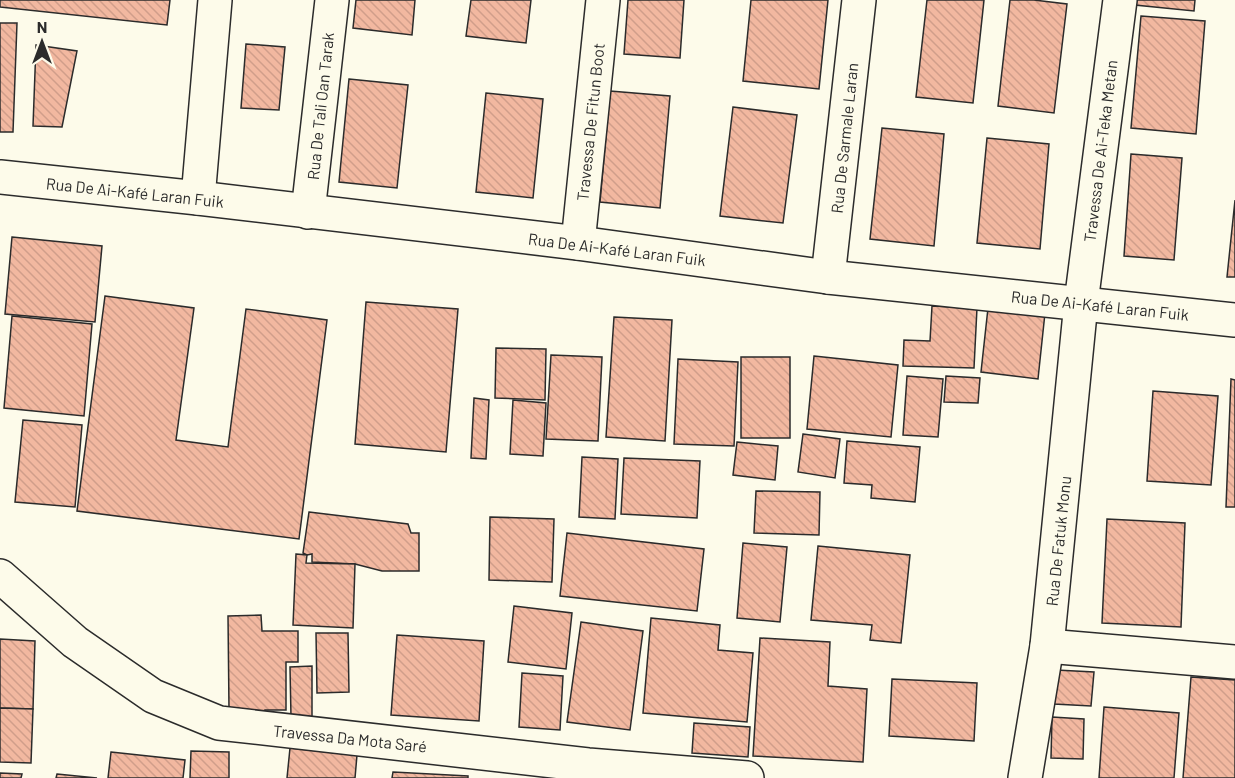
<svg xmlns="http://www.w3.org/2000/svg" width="1235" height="778" font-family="Barlow,sans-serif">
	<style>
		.building { fill: url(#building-back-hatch); stroke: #2b2b2b; stroke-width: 1.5 }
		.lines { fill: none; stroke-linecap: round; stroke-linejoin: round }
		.street-casing { stroke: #2b2b2b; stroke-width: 36 }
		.street { stroke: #fdfbea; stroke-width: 33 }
		.labels { text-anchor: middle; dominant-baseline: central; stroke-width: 4.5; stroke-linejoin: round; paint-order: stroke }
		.street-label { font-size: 16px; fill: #2b2b2b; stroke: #fdfbea }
	</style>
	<defs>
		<pattern id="building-back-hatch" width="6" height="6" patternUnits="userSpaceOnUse" patternTransform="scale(1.5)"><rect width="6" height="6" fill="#f2b8a0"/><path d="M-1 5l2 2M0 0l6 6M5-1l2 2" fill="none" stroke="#d09e8a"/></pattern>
	</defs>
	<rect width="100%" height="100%" fill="#fdfbea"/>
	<!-- building -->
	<g class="building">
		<path d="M0 0H170L167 25 0 7Z"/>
		<path d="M356 0H415L412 35 353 28Z"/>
		<path d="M471 0H531L526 43 466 36Z"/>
		<path d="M628 0H684L680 58 624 54Z"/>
		<path d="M751 0H828L819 89 743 81Z"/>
		<path d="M927 0H984L973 103 916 97Z"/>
		<path d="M1010 0H1034L1067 4 1054 113 998 106Z"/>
		<path d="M1126 0H1195L1194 11 1125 4Z"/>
		<path d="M1141 16 1205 21 1196 134 1131 128Z"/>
		<path d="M0 23H17L13 132H0Z"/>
		<path d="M246 44 285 47 279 110 241 108Z"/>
		<path d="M36 45 77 51 62 127 33 126Z"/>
		<path d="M349 79 408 85 397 188 339 182Z"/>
		<path d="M610 91 670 96 660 208 600 202Z"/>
		<path d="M486 93 543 99 533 198 476 192Z"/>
		<path d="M733 107 797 115 783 223 720 216Z"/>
		<path d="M882 128 944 134 934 246 870 239Z"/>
		<path d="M987 138 1049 144 1040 249 977 243Z"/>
		<path d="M1131 154 1182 158 1174 260 1124 256Z"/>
		<path d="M1235 200V277H1227Z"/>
		<path d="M12 237 102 246 95 322 5 314Z"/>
		<path d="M105 296 194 308 176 440 228 447 246 309 327 320 299 539 77 511Z"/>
		<path d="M366 302 458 309 446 452 355 444Z"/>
		<path d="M932 306 977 308 974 368 903 366 904 340 930 341Z"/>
		<path d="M988 308 1045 313 1038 379 981 372Z"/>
		<path d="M12 316 92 324 84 416 4 408Z"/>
		<path d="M614 317 672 320 665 441 606 437Z"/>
		<path d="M496 348 546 349 545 400 495 398Z"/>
		<path d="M551 355 602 357 598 441 546 439Z"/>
		<path d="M814 356 898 365 891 437 807 429Z"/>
		<rect x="741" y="357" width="49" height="81"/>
		<path d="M678 359 738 362 734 446 674 444Z"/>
		<path d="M907 376 943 379 938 437 903 435Z"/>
		<path d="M946 376 980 378 978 403 944 402Z"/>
		<path d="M1231 379 1235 380V507H1226Z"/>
		<path d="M1153 391 1218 396 1211 485 1147 481Z"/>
		<path d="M474 398 489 400 486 459 471 458Z"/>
		<path d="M513 400 546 403 543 456 510 454Z"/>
		<path d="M23 420 82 425 75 507 15 502Z"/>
		<path d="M803 434 840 439 835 478 798 472Z"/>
		<path d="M847 441 920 447 915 502 871 498 872 485 844 483Z"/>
		<path d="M737 442 778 446 775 480 733 475Z"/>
		<path d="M582 457 618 459 615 519 579 517Z"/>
		<path d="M624 458 700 461 697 518 621 514Z"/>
		<path d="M756 491 820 492 819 535 754 533Z"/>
		<path d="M309 512 408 524 411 533H419V571H382L355 564 312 562V554L307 555 303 553Z"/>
		<path d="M490 517 554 519 552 582 489 580Z"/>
		<path d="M1107 519 1185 523 1181 627 1102 623Z"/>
		<path d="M567 533 704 549 697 611 560 596Z"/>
		<path d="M743 543 787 547 780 622 737 618Z"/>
		<path d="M818 546 910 555 901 643 870 640 872 625 811 620Z"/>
		<path d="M296 554 307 555 306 563 355 564 353 628 293 625Z"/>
		<path d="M514 606 572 613 566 669 508 662Z"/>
		<path d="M261 615 262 631H298V662H286V710H265V721L248 722V710H229L228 616Z"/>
		<path d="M651 618 720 625 718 650 753 653 747 722 643 713Z"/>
		<path d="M581 622 643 631 630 730 567 722Z"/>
		<path d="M316 633H348L349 692 317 693Z"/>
		<path d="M397 635 484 641 479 721 391 715Z"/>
		<path d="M760 638 830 642 828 686 867 689 863 762 753 756Z"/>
		<path d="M0 639 35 641 33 709 0 708Z"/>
		<path d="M312 666V717H291L290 667Z"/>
		<path d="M1056 670 1094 672 1091 706 1054 704Z"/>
		<path d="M522 673 563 676 560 730 519 727Z"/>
		<path d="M1191 677 1235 680V778H1183Z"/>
		<path d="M892 679 977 683 974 741 889 736Z"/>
		<path d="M1104 707 1179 713 1174 778H1099Z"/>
		<path d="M0 708 33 709 31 763 0 762Z"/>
		<path d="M1052 717 1084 719 1083 759 1051 758Z"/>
		<path d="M694 723 750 727 748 757 692 753Z"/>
		<path d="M290 748 357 755 355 778H287Z"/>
		<path d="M191 751 229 752V778H190Z"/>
		<path d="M111 752 185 760 183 778H108Z"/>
		<path d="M393 772 468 776V778H392Z"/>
		<path d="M0 773 22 774 21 778H0Z"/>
		<path d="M57 774 97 778H56Z"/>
	</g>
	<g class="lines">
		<!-- street casing -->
		<g class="street-casing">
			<g id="street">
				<path d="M0 177 198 198 578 243 828 277 1235 320"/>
				<path d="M198 198 215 0"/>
				<path d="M308 212 332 0"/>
				<path d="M578 243 603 0"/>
				<path d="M828 277 859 0"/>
				<path d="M0 576 75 642 153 696 219 723 588 765 747 778"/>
				<path d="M1047 646 1235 662"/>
				<path d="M1025 778 1047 646 1081 303 1120 0"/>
			</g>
		</g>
		<!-- street -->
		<use href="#street" class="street"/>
	</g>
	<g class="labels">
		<!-- street labels -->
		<g class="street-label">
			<text transform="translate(320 106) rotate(-84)">Rua De Tali Oan Tarak</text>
			<text transform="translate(590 122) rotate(-84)">Travessa De Fitun Boot</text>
			<text transform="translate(844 138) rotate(-84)">Rua De Sarmale Laran</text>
			<text transform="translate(1100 151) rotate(-83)">Travessa De Ai-Teka Metan</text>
			<text transform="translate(135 192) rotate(6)">Rua De Ai-Kafé Laran Fuik</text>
			<text transform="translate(617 249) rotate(7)">Rua De Ai-Kafé Laran Fuik</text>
			<text transform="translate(1100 305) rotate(6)">Rua De Ai-Kafé Laran Fuik</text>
			<text transform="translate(1058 541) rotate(-84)">Rua De Fatuk Monu</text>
			<text transform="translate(350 738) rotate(6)">Travessa Da Mota Saré</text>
		</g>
	</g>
	<!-- north arrow -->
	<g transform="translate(42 42)" stroke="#fdfbea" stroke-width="4.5" paint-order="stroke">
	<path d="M0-4.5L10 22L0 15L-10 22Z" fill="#2b2b2b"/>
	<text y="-9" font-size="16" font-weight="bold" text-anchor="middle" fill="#2b2b2b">N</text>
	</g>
</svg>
